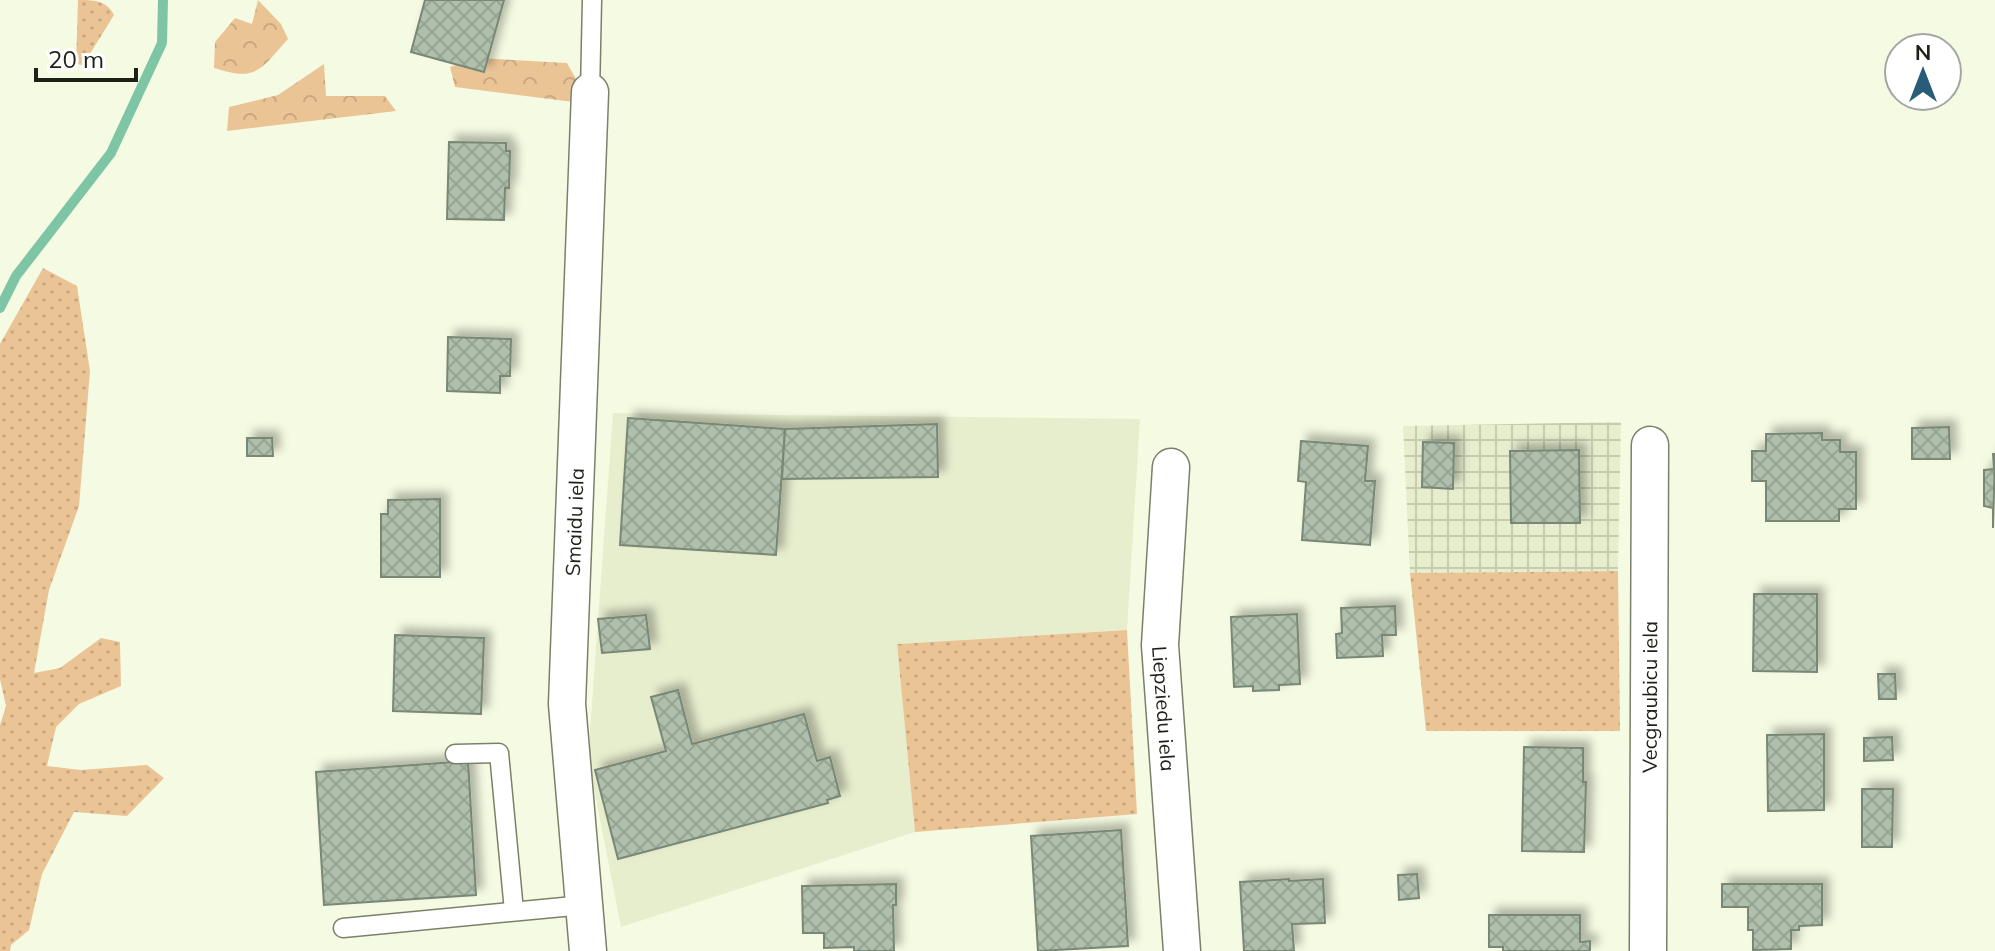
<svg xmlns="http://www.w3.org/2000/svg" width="1995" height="951" font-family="Mulish,sans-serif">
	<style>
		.built { fill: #e7eece }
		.industrial { fill: url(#industrial-grid) }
		.grass { fill: url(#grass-dots) }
		.forest { fill: url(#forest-crowns) }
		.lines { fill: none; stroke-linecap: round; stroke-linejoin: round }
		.stream { stroke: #7ec5a5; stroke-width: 10 }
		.building { fill: url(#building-cross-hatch); stroke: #798876; stroke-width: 2; filter: url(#shadow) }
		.service-casing { stroke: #7b806a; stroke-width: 21 }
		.minor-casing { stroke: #7b806a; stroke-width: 39 }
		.service { stroke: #fff; stroke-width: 18 }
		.minor { stroke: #fff; stroke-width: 36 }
		.labels { text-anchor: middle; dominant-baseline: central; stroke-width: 6; stroke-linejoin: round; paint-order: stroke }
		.street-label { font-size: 20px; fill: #1f2118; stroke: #fff }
	</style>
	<defs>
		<pattern id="industrial-grid" width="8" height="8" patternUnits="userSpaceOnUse" patternTransform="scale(2)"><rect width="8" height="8" fill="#e7eece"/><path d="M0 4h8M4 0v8" fill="none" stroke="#c6ccb0"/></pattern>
		<pattern id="grass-dots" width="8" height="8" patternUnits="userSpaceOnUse" patternTransform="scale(2)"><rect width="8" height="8" fill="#ebc496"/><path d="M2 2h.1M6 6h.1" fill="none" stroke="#c9a881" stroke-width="1.8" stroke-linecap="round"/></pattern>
		<pattern id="forest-crowns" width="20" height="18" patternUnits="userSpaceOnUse" patternTransform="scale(2)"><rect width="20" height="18" fill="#ebc496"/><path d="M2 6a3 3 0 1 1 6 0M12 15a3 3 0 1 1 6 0" fill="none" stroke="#c9a881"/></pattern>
		<pattern id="building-cross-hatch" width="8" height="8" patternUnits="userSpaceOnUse" patternTransform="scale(2)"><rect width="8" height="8" fill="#afbfac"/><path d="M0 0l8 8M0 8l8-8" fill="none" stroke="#96a493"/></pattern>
		<filter id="shadow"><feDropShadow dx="7" dy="-7" stdDeviation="4" flood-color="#0004"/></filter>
	</defs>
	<rect width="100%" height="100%" fill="#f5fbe2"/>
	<!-- built -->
	<path class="built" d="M613 413 1140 419 1127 630 897 644 915 832 621 927 588 758Z"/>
	<!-- industrial -->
	<path class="industrial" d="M1621 422 1618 571 1410 573 1403 426Z"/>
	<!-- grass -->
	<g class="grass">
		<path d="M78 0C94 0 106 0 114 15L83 65 76 64Z"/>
		<path d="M43 268 77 286 90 371 79 506 49 590 34 673 60 668 101 638 120 642 121 686 79 704 56 727 47 766 81 770 147 765 164 778 127 816 74 812 42 874 29 930 11 945 10 951H0V725L6 706 0 679V344Z"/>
		<path d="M1618 571 1620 731H1426L1410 573Z"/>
		<path d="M1127 630 1137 814 915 832 897 644Z"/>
	</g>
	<!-- forest -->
	<g class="forest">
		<path d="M258 0 281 24 288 39C260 70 257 82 214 68L215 42 235 18 252 24Z"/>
		<path d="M478 58 567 63 583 91 581 103 455 87 450 67Z"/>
		<path d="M324 64 326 96H385L396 111 227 131 229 107 278 95Z"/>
	</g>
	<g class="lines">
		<!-- stream -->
		<path class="stream" d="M0 308 16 276 111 153 162 43 163 0"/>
	</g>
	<!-- building -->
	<g class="building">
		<path d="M425 0H504L484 72 411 52Z"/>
		<path d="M449 142 506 143V151H510L509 188H505L504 220 447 219Z"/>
		<path d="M448 337 511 339 510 376H500V393L447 391Z"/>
		<path d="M628 418 785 429 776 555 620 545Z"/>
		<path d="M937 424 938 477 782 479 785 429Z"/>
		<path d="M1949 427 1950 459H1912V428Z"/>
		<path d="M1822 433V440H1840V452H1856V509H1839V521H1766V481H1752V451H1766V434Z"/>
		<path d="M247 438H272L273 456H247Z"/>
		<path d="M1301 441 1368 446 1365 481H1375L1370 545 1302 540 1306 482 1298 481Z"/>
		<path d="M1423 442 1454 443 1453 489 1422 487Z"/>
		<path d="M1579 450 1580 523H1511L1510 451Z"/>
		<path d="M1993 454H1995L1993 528V508L1984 506V470L1994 469Z"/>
		<path d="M440 499V577H381V514H388V500Z"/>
		<path d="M1754 594H1817V672L1753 671Z"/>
		<path d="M1395 606 1396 635H1382L1383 656 1337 658 1336 634 1342 633 1341 608Z"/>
		<path d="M1297 614 1300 684 1279 685V690L1253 691V686L1234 687 1231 617Z"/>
		<path d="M646 615 650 649 602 653 598 619Z"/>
		<path d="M395 635 484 638 481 714 393 711Z"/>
		<path d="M1878 674H1895L1896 699H1879Z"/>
		<path d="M678 690 692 744 804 714 817 761 830 757 840 796 827 800 828 803 618 859 595 770 666 751 651 697Z"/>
		<path d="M1824 734V810L1768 811 1767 735Z"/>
		<path d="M1892 737 1893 760 1864 761V738Z"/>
		<path d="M1524 747 1583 748V782H1586L1584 852 1522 851Z"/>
		<path d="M468 761 476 895 324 905 316 772Z"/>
		<path d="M1862 789H1893L1892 847H1862Z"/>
		<path d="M1121 830 1128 946 1038 951 1031 836Z"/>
		<path d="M1417 874 1419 898 1399 900 1398 875Z"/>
		<path d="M1289 879V881L1323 879 1325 923 1292 924 1294 951H1244L1240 882Z"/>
		<path d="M896 884V905H893L894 951H854V947L824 948V933H803L802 886Z"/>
		<path d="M1722 884H1822V925L1799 926V930H1791V949L1753 950V930H1748V907H1722Z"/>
		<path d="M1489 915H1580V942L1590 941V951H1503V947H1489Z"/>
	</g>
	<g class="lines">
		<!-- service casing -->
		<g class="service-casing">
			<g id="service">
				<path d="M590 92 592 0"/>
				<path d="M455 754 499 753 514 911"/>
				<path d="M343 928 584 905"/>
			</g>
		</g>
		<!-- minor casing -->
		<g class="minor-casing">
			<g id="minor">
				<path id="s1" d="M1171 467 1160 645 1182 951"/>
				<path id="s2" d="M588 951 567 704 590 92"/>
				<path id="s3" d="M1648 951 1650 445"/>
			</g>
		</g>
		<!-- service -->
		<use href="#service" class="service"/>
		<!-- minor -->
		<use href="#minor" class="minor"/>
	</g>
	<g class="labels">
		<!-- street labels -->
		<g class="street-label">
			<text stroke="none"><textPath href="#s2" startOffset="430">Smaidu iela</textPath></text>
			<text stroke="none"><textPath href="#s3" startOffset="254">Vecgraubicu iela</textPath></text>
			<text stroke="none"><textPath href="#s1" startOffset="242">Liepziedu iela</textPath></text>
		</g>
	</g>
	<!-- north arrow -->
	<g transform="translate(1923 72)"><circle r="38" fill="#ffffff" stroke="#a5a6a3" stroke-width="2"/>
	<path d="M0-6L14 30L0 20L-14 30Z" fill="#285c78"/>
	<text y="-12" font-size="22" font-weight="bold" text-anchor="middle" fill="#1f2118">N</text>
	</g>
	<!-- scale -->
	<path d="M36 68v12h100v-12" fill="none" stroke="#1f2118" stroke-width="4"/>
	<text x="48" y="68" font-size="24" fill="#1f2118" stroke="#ffffff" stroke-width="6" paint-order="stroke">20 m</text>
</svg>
